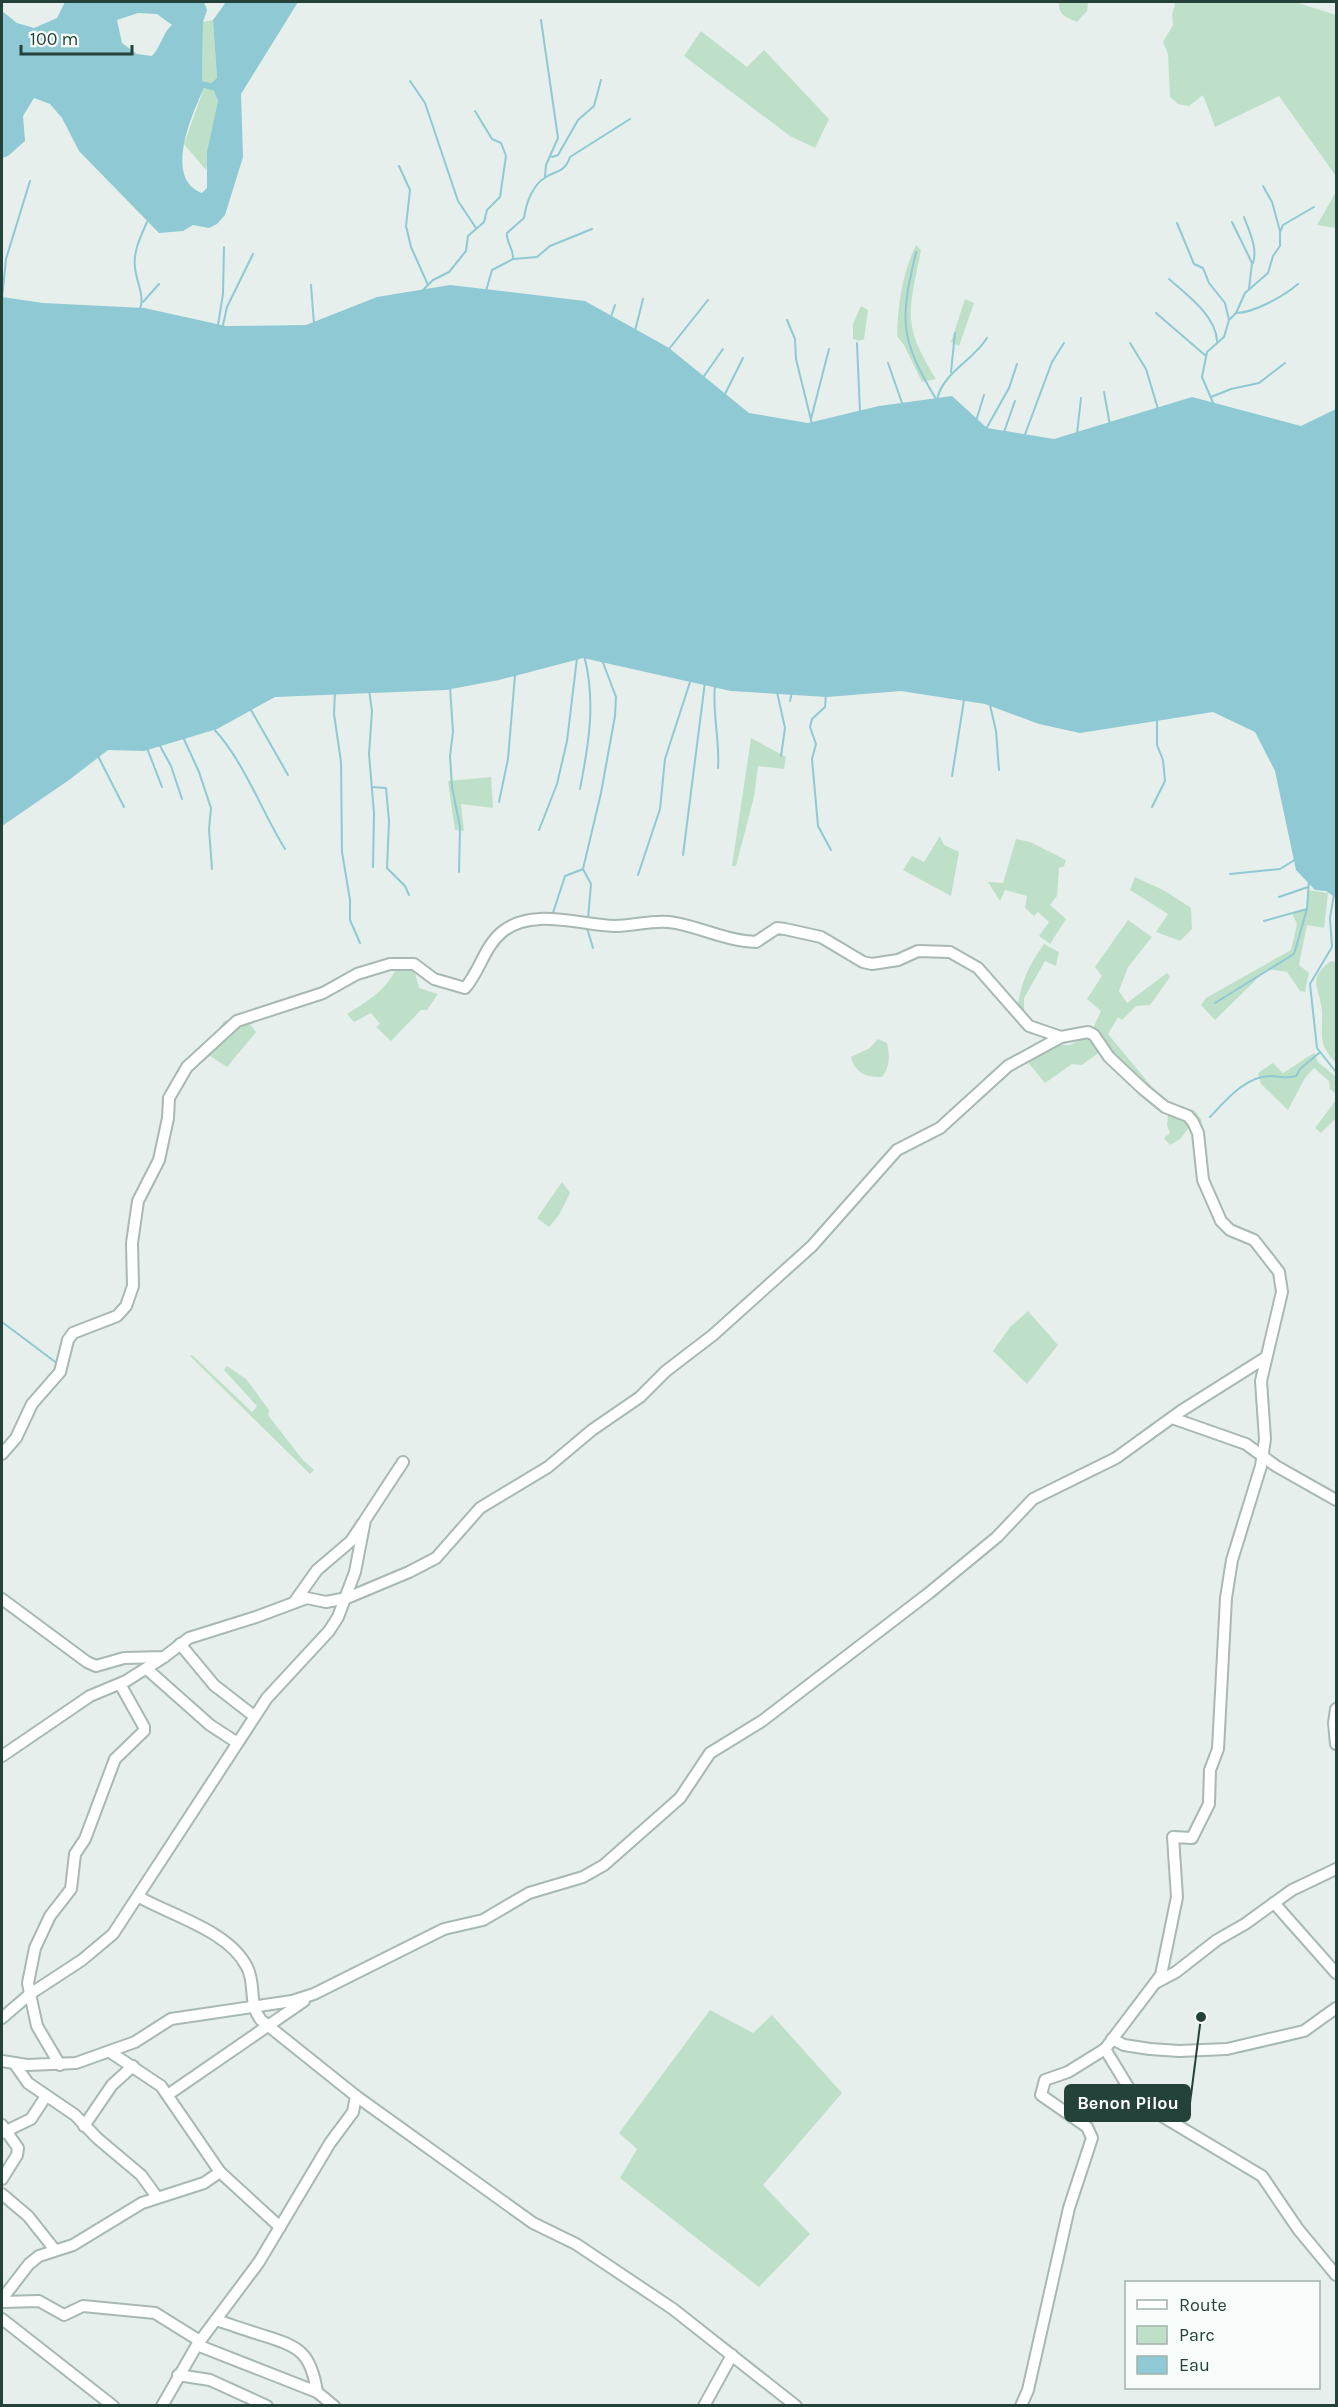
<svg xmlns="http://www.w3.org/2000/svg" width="1338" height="2407" font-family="Karla,sans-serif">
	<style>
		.green { fill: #bfe0c8 }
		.water { fill: #8ec9d4; fill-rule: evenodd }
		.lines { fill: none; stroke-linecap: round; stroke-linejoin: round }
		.stream { stroke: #8ec9d4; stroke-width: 2 }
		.minor-casing { stroke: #a8b8b2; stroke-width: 14 }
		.minor { stroke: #fff; stroke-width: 10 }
		.leader { fill: none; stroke: #24423a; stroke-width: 2 }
		.callout-dot { fill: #24423a; stroke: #f7fbf9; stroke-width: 2 }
		.callout { fill: #24423a; stroke: #24423a; stroke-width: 2 }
		.callout-label { font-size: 18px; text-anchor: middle; font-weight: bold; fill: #fff }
	</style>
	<rect width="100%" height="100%" fill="#e6efeb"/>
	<!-- green -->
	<g class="green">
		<path d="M1059 2 1088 3 1087 11 1077 22C1066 17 1058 15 1059 2Z"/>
		<path d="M1173 2H1295L1336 15V176L1279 96 1215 127 1203 95 1189 106 1178 104 1170 97 1168 54 1163 42 1173 25 1172 15 1175 4Z"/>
		<path d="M213 20 217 78 211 83 202 81 203 22Z"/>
		<path d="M701 31 747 67 764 50 829 119 815 148 790 136 684 56Z"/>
		<path d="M204 88 214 91 218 101 206 170 184 144Z"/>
		<path d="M1336 192V228L1317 225Z"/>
		<path d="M916 245 921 250C909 313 901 323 936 379L922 382 904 345 897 336C898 304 902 274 916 245Z"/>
		<path d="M965 299 974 303 959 346 951 342Z"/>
		<path d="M861 306 868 310 864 339 860 341 853 339V324Z"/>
		<path d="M751 738 786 757 784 769 758 766 754 797 736 866H732Z"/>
		<path d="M491 777 493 808 461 804 464 831 455 830 448 781Z"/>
		<path d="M940 836 944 845 959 852 951 896 903 870 912 856 924 862Z"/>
		<path d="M1016 839 1030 842 1066 860 1064 866 1059 868 1057 896 1050 905 1066 919 1050 944 1039 936 1049 922 1038 912 1034 916 1025 908 1027 896 1005 890 1000 901 988 882 1003 883Z"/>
		<path d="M1135 877 1165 891 1191 908 1192 929 1180 941 1156 932 1168 914 1130 890Z"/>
		<path d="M1308 890 1328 893 1324 928 1307 925 1299 965 1309 973 1305 992 1300 991 1287 972 1267 969 1215 1020 1201 1005 1206 998 1291 950 1297 924 1292 913 1307 909Z"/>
		<path d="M1128 920 1152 937 1128 967 1119 991 1127 1003 1167 973 1170 977 1150 1005 1136 1006 1122 1020 1118 1017 1108 1034 1161 1098 1195 1111 1202 1121 1198 1128 1194 1121 1180 1139 1170 1145 1164 1138 1170 1133 1167 1125 1169 1108 1101 1051 1082 1065 1072 1064 1045 1083 1027 1061 1059 1045H1070L1090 1035 1101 1011 1087 999 1102 976 1095 967Z"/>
		<path d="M1044 944 1059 952 1056 966 1045 961 1024 998V1012L1018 1005C1021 982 1030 963 1044 944Z"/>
		<path d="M1331 961 1336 962V1063C1317 1042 1323 1038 1322 1012 1321 989 1305 980 1331 961Z"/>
		<path d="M408 967 415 973 419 988 438 994 427 1010H421L391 1041 376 1027 380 1024 371 1013 354 1022 347 1014C366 1002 384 992 395 971Z"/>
		<path d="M245 1018 256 1032 227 1067 204 1052 224 1021Z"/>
		<path d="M878 1039 887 1043C890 1056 890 1067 882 1077 866 1078 854 1072 851 1057L870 1048Z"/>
		<path d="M1314 1053 1318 1062 1336 1077V1094L1330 1089 1329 1081 1314 1068 1305 1078 1288 1110 1261 1084 1258 1073 1273 1063 1283 1073Z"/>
		<path d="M1336 1100V1118L1321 1133 1315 1128Z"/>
		<path d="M562 1182 570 1193 559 1215 549 1227 537 1218Z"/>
		<path d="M1028 1311 1058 1345 1027 1384 993 1351 1010 1327Z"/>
		<path d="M192 1355 252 1412 257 1406 224 1370 227 1366 246 1379 269 1410 268 1415 302 1459 314 1470 310 1474 190 1356Z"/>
		<path d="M710 2010 753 2033 772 2015 842 2093 763 2185 810 2234 759 2287 620 2178 637 2149 619 2133Z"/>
	</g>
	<!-- water -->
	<g class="water">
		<path d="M65 2H204L207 10 203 22 202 81 211 83 217 78 213 20 226 2H298L241 94 243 157 225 215 217 224 209 228 193 225 183 231 159 233 79 151 62 118 50 104 34 98 23 116 25 141 8 156 2 158V11L17 23 34 28 57 18ZM138 13 157 14 172 25C163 32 161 47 152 56L137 54 122 43 117 20ZM204 88 214 91 218 101 207 152V188L202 193C163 179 192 114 204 88Z"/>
		<path d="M450 285 585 301 669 348 749 413 808 423 879 406 952 396 987 428 1054 439 1192 397 1301 426 1336 409V898L1326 891 1315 890 1296 870 1275 771 1255 732 1213 712 1080 733 1039 724 985 704 901 691 827 697 731 691 583 658 499 680 446 690 275 697 217 729 144 751 108 750 69 780 2 826V297L43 303 144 308 226 326 306 325 377 297Z"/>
	</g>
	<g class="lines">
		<!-- stream -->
		<g class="stream">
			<path d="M541 20 558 138 546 165 545 177"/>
			<path d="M410 81 425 103 458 201 476 228"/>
			<path d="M552 157 558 155 578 120 594 106 601 80"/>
			<path d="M399 166 410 190 406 226 411 247 428 285"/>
			<path d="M1263 186 1272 202 1280 231"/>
			<path d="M1244 217C1249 231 1258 248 1253 263"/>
			<path d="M1232 222 1252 263 1249 289"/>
			<path d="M1177 223 1194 264 1203 268 1209 283 1225 303 1229 320"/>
			<path d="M916 252C900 321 899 337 936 399"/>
			<path d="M513 259 537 257 550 246 592 229"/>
			<path d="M1169 279C1187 295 1216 316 1217 341"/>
			<path d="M311 285 314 324"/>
			<path d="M422 291 433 280 449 272 466 251 468 236 484 222 487 210 500 197 506 156 501 143 492 139 475 111"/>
			<path d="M486 291 492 270 513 259C514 249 506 243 507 233L524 218C526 204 532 185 546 177 557 170 565 172 570 157L630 119"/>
			<path d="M2 299 6 259 30 181"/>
			<path d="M143 302 159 284"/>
			<path d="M140 309C145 296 136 281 135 267 133 251 141 236 147 222"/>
			<path d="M1156 313 1206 356"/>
			<path d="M1236 313C1254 313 1284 296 1298 284"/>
			<path d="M611 317 615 305"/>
			<path d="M787 320 795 339 796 359 812 424"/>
			<path d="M218 325 223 294 224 247"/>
			<path d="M223 325 227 307 253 254"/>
			<path d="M635 331 643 299"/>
			<path d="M857 343 860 412"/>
			<path d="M1130 343 1146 369 1158 409"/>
			<path d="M669 349 708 300"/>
			<path d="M888 363 902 403"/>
			<path d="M951 372 955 333"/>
			<path d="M702 379 723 349"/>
			<path d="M1104 392 1110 425"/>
			<path d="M724 396 743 358"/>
			<path d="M1211 397 1231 389 1259 383 1285 363"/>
			<path d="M937 400C942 373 973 361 987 338"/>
			<path d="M1214 405 1202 377 1207 352 1224 337 1229 320 1236 313 1245 293 1268 273 1273 256 1280 246V232L1283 225 1314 207"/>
			<path d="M811 419 829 349"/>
			<path d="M976 421 984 395"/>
			<path d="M986 429 1009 388 1017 364"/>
			<path d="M1004 432 1015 401"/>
			<path d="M1077 434 1081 398"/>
			<path d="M1024 437 1052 362 1064 343"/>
			<path d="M715 685C712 713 720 740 718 768"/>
			<path d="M450 687 453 732 450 756 452 787 460 827 459 872"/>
			<path d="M369 690 372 711 369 754 374 813 373 867"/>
			<path d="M335 691 334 714 341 762 342 852 350 900V920L360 943"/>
			<path d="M777 692 785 728 781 756"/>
			<path d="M826 694 825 707 812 719 810 727 816 744 812 759 818 826 831 850"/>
			<path d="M790 701 792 692"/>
			<path d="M990 705 996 731 999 770"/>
			<path d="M251 710 288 775"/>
			<path d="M213 728C244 761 261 810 285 849"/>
			<path d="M183 737 199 772 211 808 209 829 212 869"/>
			<path d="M159 744 171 766 182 799"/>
			<path d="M147 748 162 787"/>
			<path d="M98 756 124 807"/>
			<path d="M952 776 964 700"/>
			<path d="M372 787 386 788 389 821 387 868 405 886 409 895"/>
			<path d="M580 789C589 743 596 701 584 655"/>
			<path d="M499 802 508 759 515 675"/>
			<path d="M1152 807 1165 781 1163 760 1157 745V721"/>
			<path d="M539 830 557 784 567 741 577 658"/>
			<path d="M683 855 705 682"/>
			<path d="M1230 874 1280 869 1296 859"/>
			<path d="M638 875 660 809 665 759 691 679"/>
			<path d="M1334 894 1330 918 1332 947 1310 984 1317 1048 1336 1072"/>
			<path d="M1279 897 1308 887"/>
			<path d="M552 916 565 876 583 869"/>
			<path d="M588 919 591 884 583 869 601 793 615 716 616 697 602 660"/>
			<path d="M1264 921 1307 909"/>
			<path d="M587 928 593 948"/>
			<path d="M1215 1003 1294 954 1307 909 1309 880"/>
			<path d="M1210 1117C1225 1101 1247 1074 1273 1076 1284 1077 1284 1079 1296 1076L1300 1069 1319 1053"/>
			<path d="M2 1322 58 1364"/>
		</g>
		<!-- minor casing -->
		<g class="minor-casing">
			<g id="minor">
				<path d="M1172 1418 1246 1444 1276 1466 1336 1500"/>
				<path d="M2 1454 16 1438 32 1404 60 1372 68 1340 73 1333 117 1316 126 1306 133 1286 132 1243 138 1201 159 1160 168 1118 169 1098 187 1067 237 1021 323 993 357 974 390 964H414L434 979 465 988C480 971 484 947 502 932 532 907 580 925 614 926 633 926 651 920 669 922 695 925 719 938 745 941L756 942 777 928 785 929 821 937 863 962 872 964 898 960 918 951 950 952 978 968 1029 1026 1061 1037 1088 1032 1094 1035 1109 1057 1143 1089 1165 1107 1188 1116 1193 1122 1198 1133 1203 1180 1221 1221 1230 1230 1254 1240 1279 1272 1282 1292 1261 1381 1265 1439 1261 1466 1232 1560 1226 1598 1218 1749 1210 1770 1209 1804 1192 1838 1173 1837 1177 1897 1161 1975 1105 2049 1130 2090 1155 2112 1262 2176 1298 2229 1336 2275"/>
				<path d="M2 1599 87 1662 96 1666 124 1658 164 1657 189 1638 256 1617 307 1598 326 1602 347 1598 409 1572 436 1558 480 1508 548 1467 592 1430 640 1397 666 1371 713 1335 812 1246 897 1150 940 1128 1008 1066 1061 1037"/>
				<path d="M295 1601 317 1570 351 1541 363 1523"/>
				<path d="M180 1644 214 1685 254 1716"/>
				<path d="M148 1670 210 1725 236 1742"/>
				<path d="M1336 1709 1334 1723 1336 1744"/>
				<path d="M2 1756 90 1696 126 1681 164 1657"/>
				<path d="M139 1897C173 1916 229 1931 247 1967 256 1984 248 2004 261 2020L356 2096 353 2112 330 2143 259 2262 197 2345 162 2406"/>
				<path d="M1274 1903 1336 1973"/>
				<path d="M1157 1982 1176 1972 1217 1940 1245 1924 1292 1890 1336 1869"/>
				<path d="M2 2018 30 1994 82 1960 113 1934 267 1698 329 1631 338 1617 355 1572 365 1520 403 1462"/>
				<path d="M1112 2039 1124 2045 1150 2049 1179 2051 1227 2049 1304 2031 1336 2008"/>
				<path d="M110 2052 161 2086 220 2172 280 2227"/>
				<path d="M2 2061 27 2065 76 2063 135 2042 171 2019 292 2001 314 1994 444 1929 483 1920 529 1893 583 1877 604 1865 680 1798 710 1753 762 1721 929 1593 997 1537 1033 1499 1116 1458 1181 1411 1265 1358"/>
				<path d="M14 2063 28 2083 75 2115 97 2138 141 2175 157 2197"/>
				<path d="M60 2065 37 2026 30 1994 28 1983 35 1948 50 1916 71 1889 75 1854 85 1839 115 1759 144 1731V1727L120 1684"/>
				<path d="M169 2094 304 2001"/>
				<path d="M356 2096 533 2223 576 2244 673 2309 796 2406"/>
				<path d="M2 2125 18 2148 17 2155 2 2179"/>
				<path d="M84 2126 112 2085 133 2066"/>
				<path d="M2 2133 31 2119 46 2096"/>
				<path d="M2 2194 28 2216 55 2250"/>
				<path d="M2 2299 29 2264 39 2256 73 2245 142 2203 204 2183 220 2172"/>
				<path d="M2 2302 39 2301 64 2315 83 2306 155 2313 200 2341"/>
				<path d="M2 2319 113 2406"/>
				<path d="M216 2320C232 2325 248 2331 265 2336 300 2347 311 2353 317 2392"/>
				<path d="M197 2345 317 2392 334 2406"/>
				<path d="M178 2375 210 2380 267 2406"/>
				<path d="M704 2406 732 2355"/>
				<path d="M1021 2406 1028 2390 1069 2208 1092 2138 1087 2127 1041 2095 1045 2080 1068 2072 1105 2049"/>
			</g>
		</g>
		<!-- minor -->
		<use href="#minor" class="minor"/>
	</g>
	<!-- callouts -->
	<path class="leader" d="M1201 2017L1190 2103"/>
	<circle class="callout-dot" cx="1201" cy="2017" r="6"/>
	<rect class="callout" x="1065" y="2085" width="125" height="36" rx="6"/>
	<g class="callout-label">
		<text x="1128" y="2109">Benon Pilou</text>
	</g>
	<!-- border -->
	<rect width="1338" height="2407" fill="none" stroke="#24423a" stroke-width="6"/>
	<!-- legend -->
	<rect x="1125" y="2281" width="195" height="108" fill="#f7fbf9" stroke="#a3b1ad" stroke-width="1.5"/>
	<rect x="1137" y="2300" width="30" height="9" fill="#ffffff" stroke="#a3b1ad" stroke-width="1.5"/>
	<text x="1179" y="2311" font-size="18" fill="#24423a">Route</text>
	<rect x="1137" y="2326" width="30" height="18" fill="#bfe0c8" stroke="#a3b1ad" stroke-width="1.5"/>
	<text x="1179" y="2341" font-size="18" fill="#24423a">Parc</text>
	<rect x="1137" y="2356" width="30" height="18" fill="#8ec9d4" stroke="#a3b1ad" stroke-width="1.5"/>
	<text x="1179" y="2371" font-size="18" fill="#24423a">Eau</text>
	<!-- scale -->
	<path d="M21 45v9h111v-9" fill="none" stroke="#24423a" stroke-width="3"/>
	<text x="30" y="45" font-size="18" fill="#24423a" stroke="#f7fbf9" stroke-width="4.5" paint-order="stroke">100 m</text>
</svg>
